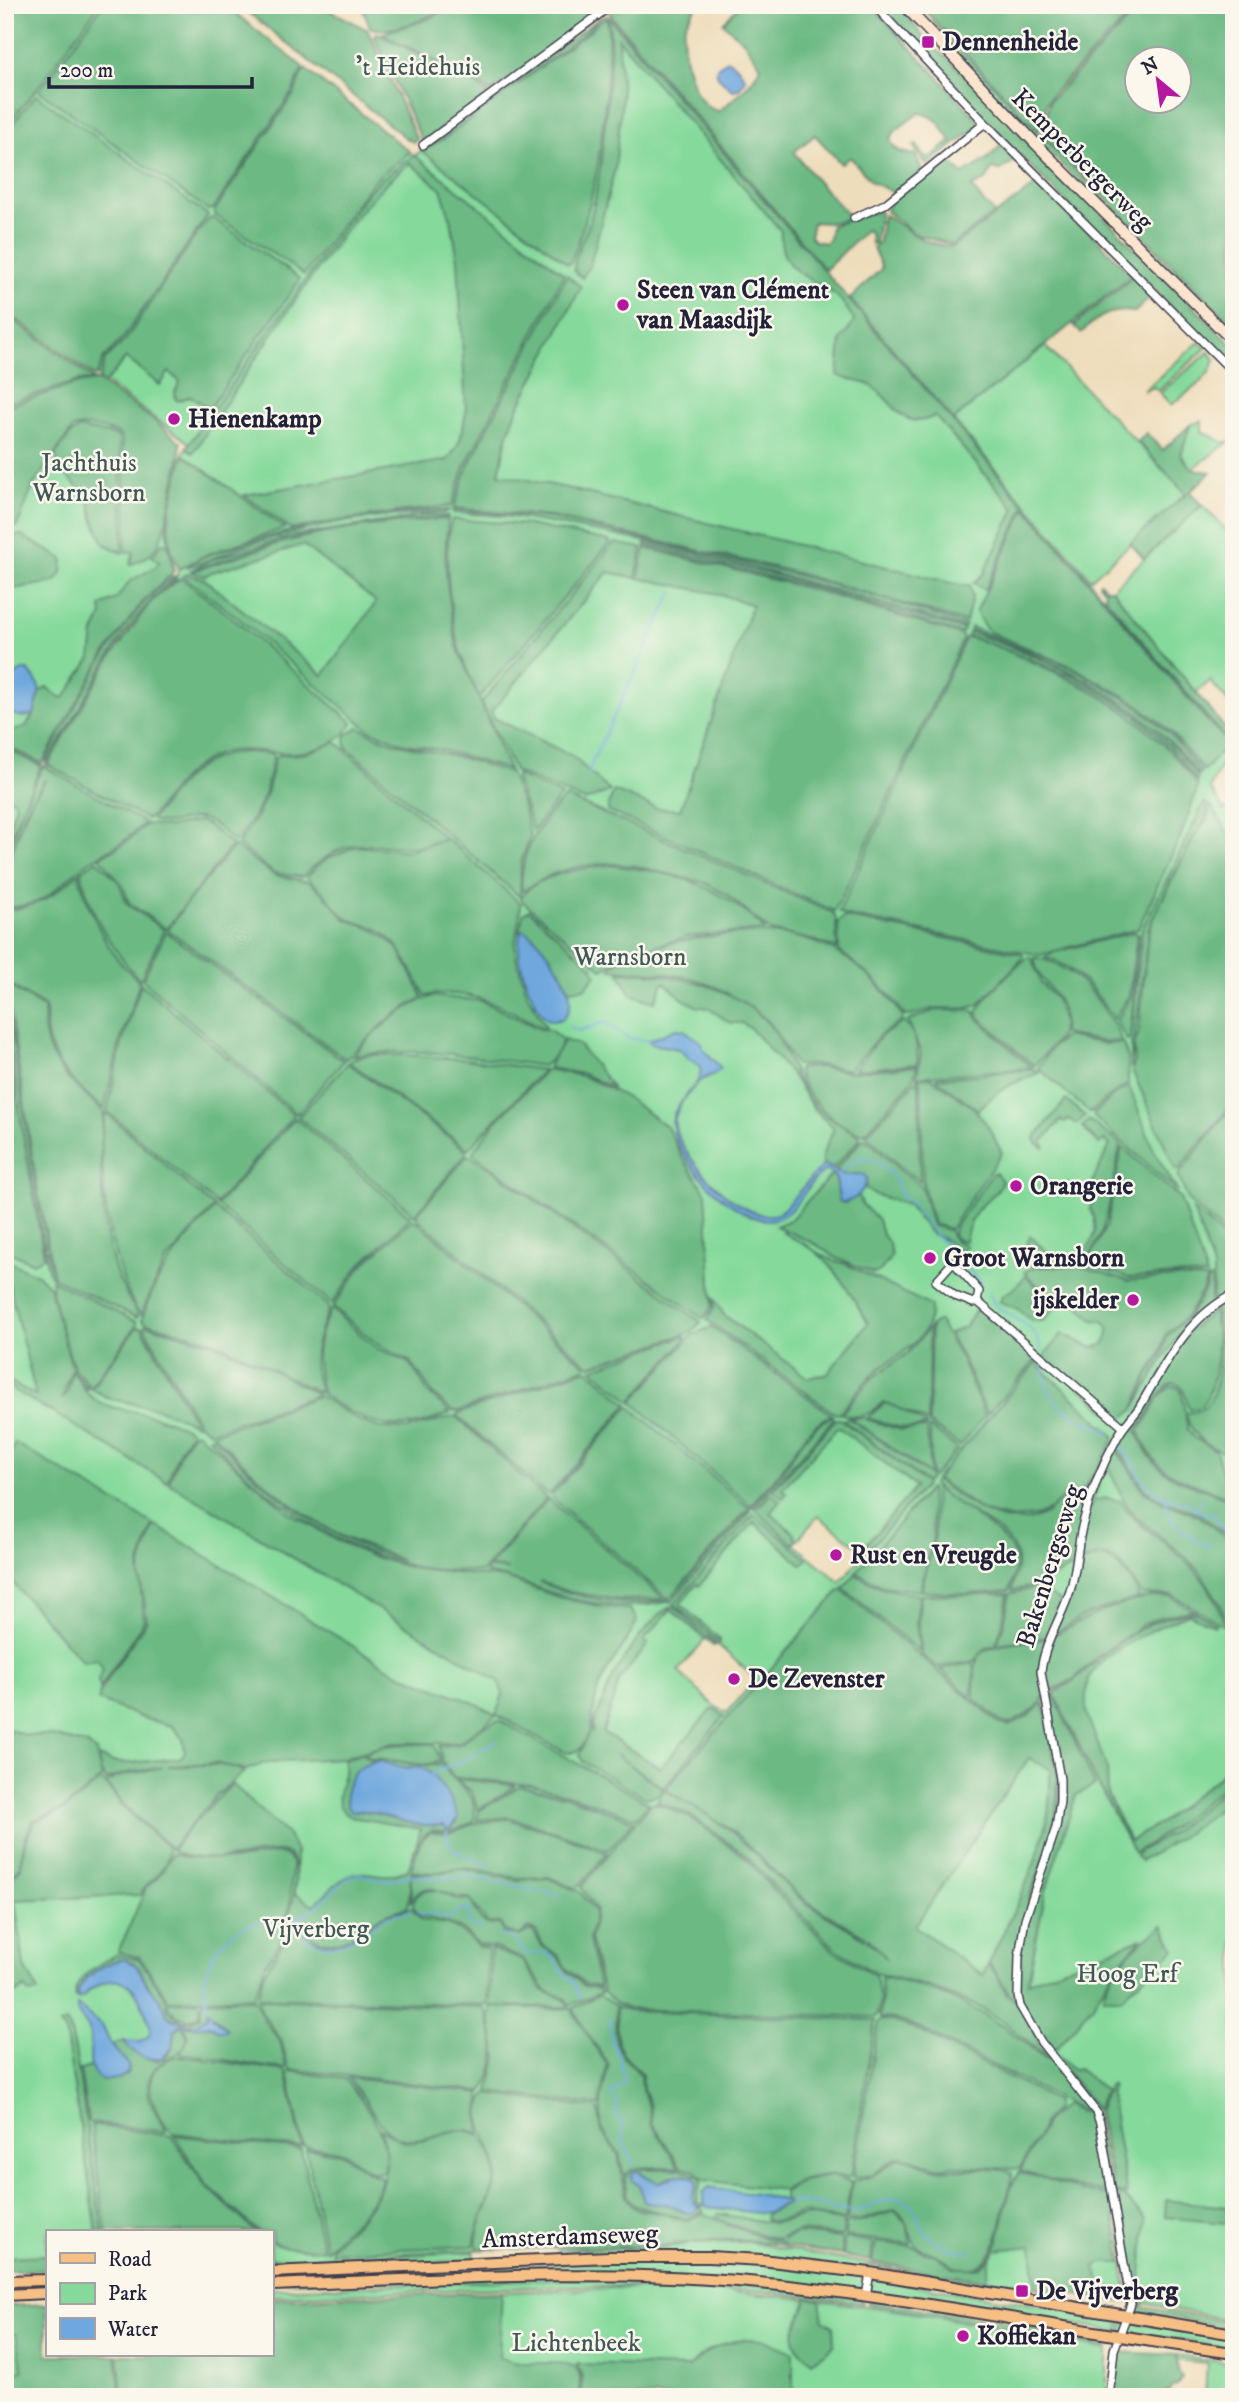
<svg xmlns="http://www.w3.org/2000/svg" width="1239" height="2402" font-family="'IM FELL DW Pica',serif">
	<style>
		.green { fill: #85d99b; stroke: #547e6b; stroke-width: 2; fill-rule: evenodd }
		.forest { fill: #6cb983; stroke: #476e5f; stroke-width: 2; fill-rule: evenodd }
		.water { fill: #6fa8de; stroke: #48658c; stroke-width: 2 }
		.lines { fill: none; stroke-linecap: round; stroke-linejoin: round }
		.stream { stroke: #6fa8de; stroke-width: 2 }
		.minor-casing { stroke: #413e4e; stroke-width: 10 }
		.secondary-casing { stroke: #413e4e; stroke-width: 13 }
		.primary-casing { stroke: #413e4e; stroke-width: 14 }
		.minor { stroke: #fff; stroke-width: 7 }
		.secondary { stroke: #fbe5cf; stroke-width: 10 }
		.primary { stroke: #f5bf86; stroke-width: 10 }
		.poi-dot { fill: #b5179e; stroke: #fbf7ec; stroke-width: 2.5 }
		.labels { text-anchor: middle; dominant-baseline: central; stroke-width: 5; stroke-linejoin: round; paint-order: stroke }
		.poi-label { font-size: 26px; font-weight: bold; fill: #22223b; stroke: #fbf7ec; text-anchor: start }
		.park-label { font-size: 26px; fill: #405958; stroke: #fbf7ec }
		.street-label { font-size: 26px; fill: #22223b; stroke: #fbf7ec }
	</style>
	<rect width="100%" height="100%" fill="#fbf7ec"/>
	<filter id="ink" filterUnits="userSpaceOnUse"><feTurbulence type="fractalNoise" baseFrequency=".0143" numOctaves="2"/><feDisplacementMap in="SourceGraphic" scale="14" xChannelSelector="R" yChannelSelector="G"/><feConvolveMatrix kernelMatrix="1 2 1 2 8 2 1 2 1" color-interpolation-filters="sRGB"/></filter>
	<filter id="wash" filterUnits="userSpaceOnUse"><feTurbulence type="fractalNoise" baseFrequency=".00686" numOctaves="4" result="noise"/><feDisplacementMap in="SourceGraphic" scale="28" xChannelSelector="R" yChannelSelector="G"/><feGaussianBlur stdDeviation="1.57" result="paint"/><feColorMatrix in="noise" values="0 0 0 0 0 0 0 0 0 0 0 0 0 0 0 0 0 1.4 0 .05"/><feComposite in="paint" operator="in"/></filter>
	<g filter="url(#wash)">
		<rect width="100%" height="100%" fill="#edb"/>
		<!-- green -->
		<g class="green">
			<path d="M5 5H224L414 156 602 16 610 17 848 301 924 241 953 248 1040 183 1127 270 949 417 1231 746 1210 788 1224 810 1234 804V2321L1134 2301 1099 2116 1042 2041 1022 2005 1020 1995 1021 1957 1027 1919 1050 1852 1061 1801V1779L1049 1697C1057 1690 1068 1686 1076 1679 1113 1649 1144 1614 1196 1612V1609L1160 1617 1141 1625 1096 1657 1074 1679 1044 1696 1058 1778 1059 1801 1055 1827 1024 1919 1018 1957 1016 1996 1019 2007 1038 2043 1096 2117 1129 2299 1127 2302 954 2274 934 2273C848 2257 752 2229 666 2246L495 2249 271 2259V2232H47V2269L5 2271V749L47 767 109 661 150 603 176 578 179 568 172 551 168 526 181 458 189 443 5 310ZM818 1516 866 1553 840 1582 794 1544ZM708 1636 756 1679 727 1713 714 1706 678 1671Z"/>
			<path d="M932 22 1108 206 1105 209 945 44 930 24Z"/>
			<path d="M1112 209 1234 330V337L1109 212Z"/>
			<path d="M5 314 99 383 170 498C165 528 166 538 174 567L141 603 85 685 5 745Z"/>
			<path d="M1199 342 1206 348 1158 391 1154 387 1143 391Z"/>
			<path d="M1045 346 1186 494 1091 579 953 420Z"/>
			<path d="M1209 352 1215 359C1212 378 1186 393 1171 405L1160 393Z"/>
			<path d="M1202 421V431L1224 443 1230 441 1192 469 1181 455 1190 425Z"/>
			<path d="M1202 505 1234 538V708L1210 681 1196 693 1112 589Z"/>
			<path d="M747 2242 933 2276 999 2284 996 2288 975 2284 963 2285 909 2276 906 2272 872 2266 868 2269 558 2256V2251L660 2248 694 2243Z"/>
			<path d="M474 2252V2260L271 2269V2261Z"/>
			<path d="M660 2260 761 2264 865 2276V2288L863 2291 760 2280 271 2282V2276Z"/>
			<path d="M873 2278 1122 2319 1118 2331 871 2293 870 2289Z"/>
			<path d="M559 2279C629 2280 700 2278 769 2287 800 2292 829 2297 861 2298L863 2303 759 2291 660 2286H576L271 2296V2289Z"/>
			<path d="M617 2288C783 2289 946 2314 1107 2350V2397H5V2307L47 2355H271L502 2292Z"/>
			<path d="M869 2301 1010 2322 1095 2338 1103 2341 1108 2348 994 2324 868 2304Z"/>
			<path d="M1134 2306 1234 2323V2328L1137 2311Z"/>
			<path d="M1125 2320 1234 2339V2349L1121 2331Z"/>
			<path d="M1177 2355 1234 2364V2397H1205L1207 2363 1177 2360Z"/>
		</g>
		<!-- forest -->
		<g class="forest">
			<path d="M5 5H99L35 91 5 127Z"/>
			<path d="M103 5H225L303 67 293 91 213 209 208 210 39 91Z"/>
			<path d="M239 5H320L368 30 417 140 414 142 407 139Z"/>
			<path d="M361 5H446C434 18 385 36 370 27Z"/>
			<path d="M449 5H610L491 92 476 81 382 34C403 24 432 24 449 5Z"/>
			<path d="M616 5H698C693 12 685 21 684 29 681 51 692 108 719 111 736 97 751 86 761 66L745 43 723 23 740 5H871L978 120 979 126 927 165 913 146 916 144 925 157H931L951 141C941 126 938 116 919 113L896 130 890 139C892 150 905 155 915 154L923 171 894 193 872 182 850 157 841 164 815 135 794 152 818 182 851 218 831 223 813 222 810 236 814 241 826 243 829 239 831 226 879 210 880 213 875 243 871 244 870 232 866 230 825 270 615 20 608 11Z"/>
			<path d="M877 5H899L929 44 921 51Z"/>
			<path d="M920 5H1140L1052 94 1046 104 1040 129 1038 131Z"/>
			<path d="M1143 5H1234V326L1042 135 1050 100ZM1138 60H1180V102H1138Z"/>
			<path d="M602 16 585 33 445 137 420 149Z"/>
			<path d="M608 17 1025 506 985 590 974 583 984 573 1015 509 935 416C900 433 894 399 870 385 860 380 847 381 838 375L841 340 854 322 853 318C847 309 842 299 833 293 805 275 778 270 781 231L618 38 622 99 615 169 590 265 582 278 575 272C571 260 586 234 590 221 600 182 603 143 607 103 609 75 613 45 608 17Z"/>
			<path d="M607 18C610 47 607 76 605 105 599 164 593 206 571 262L568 264 422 151 445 138 586 34 603 19Z"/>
			<path d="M377 33 475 83 489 94 423 143 374 36Z"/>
			<path d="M930 45 950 60 1033 146 1234 347V370L1040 176 922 52Z"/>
			<path d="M305 69 410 152 376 179 365 192 304 275 215 215V210L295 92 301 75Z"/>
			<path d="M36 95 208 215 124 337 103 359 97 375 94 376 5 311V132Z"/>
			<path d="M1002 144 1017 159 1001 170 992 169 986 180 972 187 983 202 995 213 955 243 952 245 915 234 886 211 888 204 946 158 963 174 986 160Z"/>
			<path d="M414 155 564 274 465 466 452 506 404 511 291 529 244 495 447 460C461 445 463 431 466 411L458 260 451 220 441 189 410 163C372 191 347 229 319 267 275 328 234 391 193 453L186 448 367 193 379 181Z"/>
			<path d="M1040 182 1132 275 953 420 850 299 882 268 873 248 879 242 883 216 885 215C910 231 921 244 952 247Z"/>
			<path d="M213 218 299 278V281L209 409 191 396 178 401 176 400 175 392 180 382 169 372 160 385 126 358 105 383 99 379 105 360 126 339 197 234 208 220Z"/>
			<path d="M567 275 581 287 518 408 507 437 499 474 562 487 964 586 970 585 972 597 966 622 786 570 552 517 454 508 468 466Z"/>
			<path d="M1133 277 1151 294V297L1135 312C1110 309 1100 315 1081 333L1074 325Z"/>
			<path d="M5 314 91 377 92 380 79 381 5 404Z"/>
			<path d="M98 381 155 421 181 443C180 459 175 476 172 493 166 521 164 558 130 564L134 552H125L126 520 122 439 119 434C106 430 86 423 73 428L34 484 17 527 5 522V407L79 383Z"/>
			<path d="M1190 425 1181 455 1192 469 1211 472 1190 492 1202 505 1144 559 1130 543 1186 494 1138 442 1146 433 1163 450Z"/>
			<path d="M79 428 117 436 119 439 123 521 122 553 104 544 93 518 90 502 62 470 55 455 70 435Z"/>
			<path d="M184 455 285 528 208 554 179 569C158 532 174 492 184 455Z"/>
			<path d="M1026 508 1211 725 1229 742 1204 771 1172 733 1135 702 1073 667 990 632 983 625 976 612Z"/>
			<path d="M449 510 445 513C381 514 314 525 254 543 231 550 209 561 188 567 199 556 217 552 232 547 301 525 376 512 449 510Z"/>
			<path d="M453 510 552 518 785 572 871 595 966 625 964 628C822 585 679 544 532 520 507 515 479 515 453 513Z"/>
			<path d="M422 516H448V518C394 521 340 527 287 540 254 548 222 561 190 571L210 560 290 536Z"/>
			<path d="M448 519 445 555 447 584 457 647 509 770 443 750 405 744 369 730 238 618 183 576 187 574 204 579 323 675 375 604V601L303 545 212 572 205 576 191 572C223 562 255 549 288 541 340 528 395 522 448 519Z"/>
			<path d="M452 519 528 525 609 541 610 543 479 698C472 682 464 665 459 648 450 616 442 550 452 519Z"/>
			<path d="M14 535H21L63 559 62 573 55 582 5 590C5 572 2 549 14 535Z"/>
			<path d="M162 543 168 544 174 571 141 604 103 657 44 760 42 763 5 746 7 733 26 726 34 714 38 693 47 687 59 697H65L91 658 94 633 102 615 101 606 116 599 129 582 155 567 159 562 152 557Z"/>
			<path d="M614 543 642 548 636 578 608 572 491 712 494 718 572 756 610 791 585 801 515 772 481 703Z"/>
			<path d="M645 544 783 577 964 630 961 634 811 587 646 547Z"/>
			<path d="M645 548 810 589 961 635 963 639 841 899 834 911 608 811V805L614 791 656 808 680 810 752 605 719 594 638 578Z"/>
			<path d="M173 576H176C116 627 88 700 46 764L45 762C75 707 122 612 173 576Z"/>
			<path d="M177 578 165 590 181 578 236 621 352 722C343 746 304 755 281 753 259 752 237 746 216 755 186 767 170 794 150 818L146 819 48 765 109 660 150 603Z"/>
			<path d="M1100 582 1106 589H1112L1223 726 1234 734 1232 739 1223 735 1213 724 1105 597V592L1099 584Z"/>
			<path d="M971 627 1073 668 1134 704 1171 735 1201 772 1199 775C1139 697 1060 662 970 630Z"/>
			<path d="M969 632C1038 656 1114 687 1167 739 1178 751 1188 764 1198 777L1197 781C1187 768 1178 755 1166 743 1113 688 1038 661 968 636Z"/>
			<path d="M966 637C985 640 1007 651 1026 659 1097 690 1151 720 1197 784L1198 787 1181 835 1138 929 1040 955 844 915 839 912Z"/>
			<path d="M359 727C386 744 412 747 442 753 465 758 487 766 510 773L523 806 530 836 521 862 520 897 346 747 345 736Z"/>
			<path d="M336 742 445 838C407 856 394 842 359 845 337 846 317 863 302 877L274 873 238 845 258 814 268 790 275 758 280 755 303 754Z"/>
			<path d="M5 748 41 766 15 825 5 858V838L16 805 12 798H5Z"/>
			<path d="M245 752 272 754 273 756 266 790 256 813 237 841H233C225 834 211 819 199 818 182 818 171 827 153 821L152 819C180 785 196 755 245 752Z"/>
			<path d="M45 767 145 823 124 841 88 862 49 895 35 903 5 909C5 873 15 834 31 802 35 794 42 787 46 779 21 809 11 848 5 886 5 845 23 804 42 768Z"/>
			<path d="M516 775 561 795 533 831 516 778Z"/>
			<path d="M566 797 833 913 836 919 837 949 817 941 770 931 727 895 705 883 635 866 606 863 577 867 553 874 522 891C519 857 533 833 554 809 559 804 561 800 566 797Z"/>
			<path d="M1205 802 1208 806 1205 819 1171 880 1149 927 1131 1068V1039L1142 929Z"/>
			<path d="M1211 805 1234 843V1102L1178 1170 1175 1169 1132 1070 1135 1061 1134 1045 1139 1032 1147 942 1153 918 1194 837 1206 820Z"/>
			<path d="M200 821 207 824 232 845 166 929 129 903 123 886 100 857 125 843 147 824 169 827Z"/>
			<path d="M447 839 521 904 515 946 517 960 528 996 546 1027H541C507 1008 467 986 426 996 411 973 404 946 379 930 369 924 353 924 344 916 330 903 323 889 306 877L326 859 356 846 408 851Z"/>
			<path d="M234 846 274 875 309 882 323 893 345 919 373 929 389 940 399 950 423 997 391 1017 346 1059 168 930 186 904Z"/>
			<path d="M97 860 119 882 127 904 164 930 140 980C113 951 88 911 81 871Z"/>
			<path d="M606 865C659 870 703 878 745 912 752 918 760 924 765 930L686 937 637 951 602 969 523 902 521 897C537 874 581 869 606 865Z"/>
			<path d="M79 873C84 900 103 941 120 962 126 969 133 975 140 982L120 1042 104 1109C81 1089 53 1067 47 1035 45 1025 48 1016 45 1007L6 982 5 980V911C42 905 51 897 79 873Z"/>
			<path d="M529 910 593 967 596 975 585 988 569 990C560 964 542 948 522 930L519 934 523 914Z"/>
			<path d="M844 917 1022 954 1024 957 978 1005C964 1012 948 1006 933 1009 923 1010 915 1017 905 1016 889 990 864 970 839 951L838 922Z"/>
			<path d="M166 932 344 1061 297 1114 145 982 143 979Z"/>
			<path d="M1135 932 1137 934 1129 995 1114 1019C1095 991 1079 969 1045 957L1055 952Z"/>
			<path d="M1139 932 1130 1038 1127 1040 1116 1022 1131 996Z"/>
			<path d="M747 933C769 932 795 935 817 943 850 954 885 988 903 1017L902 1021 880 1035 849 1070 821 1065H796L768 1021 751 1007 718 988 691 978 661 973 610 969C629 943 715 936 747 933Z"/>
			<path d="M1029 957 1032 958 1041 983 1056 999 1063 1023 1060 1037 1034 1066 979 1017 977 1013C983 998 1015 966 1029 957Z"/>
			<path d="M1035 957C1070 966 1090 986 1109 1017 1114 1024 1119 1032 1121 1041L1105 1042 1063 1034C1063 1024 1065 1016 1061 1006 1054 987 1034 979 1035 957Z"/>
			<path d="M619 972C673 973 740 985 774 1031 789 1053 794 1081 811 1102 823 1117 843 1126 859 1135L860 1139 833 1168 823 1165 822 1156 834 1128 815 1111 792 1075 751 1029 742 1023H730L708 1008 696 1006 683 999 665 983H663L655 1002 631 994Z"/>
			<path d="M6 984 44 1008C46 1017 43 1026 45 1035 51 1069 80 1090 104 1112 98 1155 101 1226 115 1268 120 1285 130 1300 138 1316L137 1318 54 1278 36 1181Z"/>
			<path d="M141 984 294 1115 216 1204 107 1111 122 1043Z"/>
			<path d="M5 991 35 1182 46 1240 45 1251 47 1250 53 1278 49 1275 47 1265 20 1114 7 1026Z"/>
			<path d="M433 996 482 1001 540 1029 550 1030 563 1040 556 1054 544 1066C485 1058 414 1045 354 1056 370 1033 406 1004 433 996Z"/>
			<path d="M935 1010 974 1011 978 1019 1032 1068 917 1077 921 1053 908 1021Z"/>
			<path d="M904 1022C915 1031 919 1050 917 1064L854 1070 881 1036Z"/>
			<path d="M5 1027 44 1257 33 1263 5 1250Z"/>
			<path d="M1066 1036 1105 1044 1123 1043 1128 1059V1084L1113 1093 1092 1112H1089L1038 1068 1052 1047Z"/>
			<path d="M564 1040 579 1045 613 1088 583 1074 549 1068V1065Z"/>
			<path d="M401 1055 465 1059 543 1070 468 1149 349 1062C361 1052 385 1055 401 1055Z"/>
			<path d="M348 1063 466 1150V1154L415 1215 298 1117Z"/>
			<path d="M917 1066 913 1080 864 1134C837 1127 804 1099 798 1071L800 1068 821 1067 851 1072Z"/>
			<path d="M547 1069 582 1076 596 1082 626 1097 667 1127 682 1157 706 1193 712 1298V1306L705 1317 702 1318 472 1153 498 1119Z"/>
			<path d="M1015 1070H1035L1039 1073C1015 1081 996 1091 978 1110L937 1079V1078L980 1075Z"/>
			<path d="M930 1077 974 1108 988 1126 1002 1153 950 1229 933 1224 923 1184 921 1085 918 1078Z"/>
			<path d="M917 1080 919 1085 920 1181 903 1169 866 1135Z"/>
			<path d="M1129 1086 1154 1151 1178 1192 1094 1117V1114L1114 1095Z"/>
			<path d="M1066 1100 1085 1116 1077 1124 1069 1119 1065 1123 1061 1120 1042 1142 1045 1146 1044 1148 1036 1142 1035 1137Z"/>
			<path d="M1234 1104V1241L1189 1202 1179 1178V1174Z"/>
			<path d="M106 1113 214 1207 164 1263 141 1315C111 1278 93 1159 106 1113Z"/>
			<path d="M295 1118 411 1217 359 1266 332 1304 217 1205Z"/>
			<path d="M1089 1120 1120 1144C1117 1169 1105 1253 1080 1263 1066 1268 1045 1265 1030 1265L1027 1244 1030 1236C1039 1244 1050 1257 1062 1259 1088 1263 1104 1229 1090 1209L1093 1202 1087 1193 1110 1145 1104 1140 1099 1144 1082 1127Z"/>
			<path d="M863 1139 870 1142 901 1171 921 1186 932 1225 950 1231 953 1239 966 1246 960 1253 947 1241 930 1233 908 1205 873 1194 864 1187 866 1185 835 1170Z"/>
			<path d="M1122 1147 1180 1198 1207 1276 1175 1275 1129 1278 1087 1264 1107 1224Z"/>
			<path d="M468 1155 492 1169 701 1322 692 1331 686 1334 590 1366 587 1364 417 1218V1214Z"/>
			<path d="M833 1173 837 1179 840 1202 845 1203 859 1195 862 1204 878 1220 882 1234 889 1243 891 1257 880 1271 874 1274 835 1257 815 1244 776 1226 790 1220Z"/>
			<path d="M993 1173H996L1002 1181C998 1194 987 1199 979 1208 972 1217 967 1231 965 1241L956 1239 953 1234 954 1228Z"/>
			<path d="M215 1208 328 1305 329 1309C321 1327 312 1349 315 1370 316 1378 319 1385 320 1393L213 1341 146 1323 142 1320C154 1274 183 1242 215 1208Z"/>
			<path d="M1193 1210 1234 1246V1291L1213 1304V1268Z"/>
			<path d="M412 1220 416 1221 586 1366 584 1368 459 1411H452L433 1394 411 1362 378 1345 333 1307 361 1267Z"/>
			<path d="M782 1232C800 1241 827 1261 846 1264L931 1306C930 1344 899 1352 874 1373 861 1385 850 1401 838 1414L834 1413 707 1320 714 1307V1298L724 1315 808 1378 828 1373 868 1323C852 1297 836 1266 811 1248 802 1242 791 1237 782 1232Z"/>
			<path d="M5 1260 38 1275 49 1286 72 1368 62 1399 67 1393 73 1370C93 1412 110 1405 150 1415 163 1418 175 1424 187 1428L191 1432 180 1449 167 1482 52 1412 53 1410 51 1412 5 1385V1379L36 1396 5 1269Z"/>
			<path d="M1082 1266 1128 1281 1175 1277 1207 1279 1202 1291 1188 1315 1166 1335 1160 1355 1148 1374 1133 1411 1120 1419 1115 1418 1045 1358V1354L1062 1334C1074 1336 1090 1354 1104 1344 1108 1341 1106 1334 1109 1329L1103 1321 1093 1320 1070 1297 1059 1307 1024 1272 1035 1267Z"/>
			<path d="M1026 1276 1056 1307 1043 1321H1032L1018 1309 1000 1302 1002 1296 1013 1289Z"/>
			<path d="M1208 1279 1212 1280 1210 1305C1176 1330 1156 1372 1135 1408L1149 1375 1162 1355 1167 1336 1189 1316 1204 1292Z"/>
			<path d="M51 1280 137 1322V1325L90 1387 79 1372 88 1388 87 1390C71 1373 53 1304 51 1280Z"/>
			<path d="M1234 1297V1456C1209 1447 1194 1442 1186 1415L1188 1412C1228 1416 1219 1333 1215 1309Z"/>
			<path d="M332 1309 376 1348 410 1363 428 1392 450 1413C398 1437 368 1427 323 1395 315 1363 313 1339 332 1309Z"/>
			<path d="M976 1310 984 1312 1030 1351 1035 1361 987 1414 964 1361 949 1334 965 1327Z"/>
			<path d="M1213 1311C1215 1320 1217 1329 1217 1338 1218 1356 1213 1414 1189 1409 1186 1403 1186 1392 1181 1387 1165 1371 1147 1418 1140 1426L1137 1427 1134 1420 1188 1332Z"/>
			<path d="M939 1321 962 1361 985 1416 960 1446 929 1423 931 1326Z"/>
			<path d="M146 1325 212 1343 260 1363 316 1393 317 1395 210 1432 199 1424 144 1327Z"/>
			<path d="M137 1327 142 1328 196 1424 159 1409 111 1399 91 1389Z"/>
			<path d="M712 1327 832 1415C806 1424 793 1456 776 1477 768 1487 758 1494 751 1506L632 1402 692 1335Z"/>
			<path d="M929 1328 928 1422 883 1402C870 1416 859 1419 841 1414L872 1378 908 1353Z"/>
			<path d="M684 1336 686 1339 631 1401 592 1369Z"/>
			<path d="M1036 1363 1115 1437C1107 1456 1094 1473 1083 1490L1067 1494 1051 1509 1039 1515 1014 1519 984 1512 936 1479Z"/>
			<path d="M587 1369 628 1404 550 1494H547L457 1416V1414Z"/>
			<path d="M1171 1387H1176L1181 1390 1188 1430 1193 1437 1216 1451 1225 1482 1234 1500C1212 1489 1175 1481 1158 1464 1148 1454 1144 1442 1138 1430 1153 1418 1153 1395 1171 1387Z"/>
			<path d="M319 1396 360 1421 380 1428 408 1429 455 1416 546 1498 482 1572C459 1571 434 1571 411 1566 332 1548 263 1496 209 1437L214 1436C266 1492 327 1540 402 1561 383 1550 358 1545 338 1534 289 1508 252 1472 213 1434Z"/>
			<path d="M885 1403 896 1407 927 1425C905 1434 887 1423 867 1418Z"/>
			<path d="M629 1406 749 1508 672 1596 750 1509 751 1512 671 1602 668 1599 670 1597 667 1598 552 1498 551 1496Z"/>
			<path d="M833 1416 834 1418 754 1508 752 1507C759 1495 769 1488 777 1478 794 1457 807 1426 833 1416Z"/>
			<path d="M848 1418 930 1476 929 1481 926 1482 843 1420Z"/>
			<path d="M850 1418H863L901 1430 927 1428 930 1475Z"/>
			<path d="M836 1419H840L926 1483 925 1486 866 1553 862 1549 916 1487 838 1427 782 1489 787 1493 783 1498 773 1490Z"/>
			<path d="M1131 1424C1141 1435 1144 1451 1154 1462 1173 1484 1209 1488 1234 1502V1541L1200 1514 1164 1501 1146 1491 1122 1454 1114 1447Z"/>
			<path d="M930 1427 958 1449 933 1477 931 1476Z"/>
			<path d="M197 1432 289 1513 338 1541 371 1556 415 1569 506 1578 558 1597 603 1607 630 1609 637 1619 636 1623C626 1647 606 1665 598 1690 592 1708 594 1733 581 1748 577 1752 572 1753 566 1753L497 1715 459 1743H392L343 1758 267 1762 247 1770 215 1763 167 1766C190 1769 221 1758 244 1772L217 1795 171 1848 128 1810 106 1783 117 1777 163 1767 126 1773 106 1780 100 1770 98 1757 112 1762 129 1763 180 1758 185 1752 183 1739 172 1726 142 1718 98 1700 101 1689 146 1622C148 1607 141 1593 140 1578 140 1560 149 1541 155 1525L397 1673 477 1704 496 1715 503 1694 498 1681 169 1483 181 1450 193 1433Z"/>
			<path d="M15 1443 153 1524 139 1567 144 1621 100 1688 98 1680 103 1670C96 1651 93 1664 82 1661L5 1574V1470Z"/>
			<path d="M1113 1449 1120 1455 1144 1492 1164 1503 1199 1516 1234 1544V1640L1220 1604 1201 1573 1190 1561 1135 1516 1125 1503 1108 1467Z"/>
			<path d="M1106 1459 1073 1567 1038 1585 1012 1591C1013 1581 1018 1570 1017 1559 1013 1526 952 1508 933 1484L935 1480C969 1502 1001 1534 1044 1515 1054 1511 1058 1498 1069 1494 1074 1493 1079 1494 1084 1491L1099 1466Z"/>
			<path d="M930 1488 933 1537 920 1591 882 1586 856 1572Z"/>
			<path d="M934 1488C955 1503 1004 1531 1014 1554 1019 1565 1013 1580 1009 1591L965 1594 921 1591 935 1537Z"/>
			<path d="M771 1493 780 1501 770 1513 794 1533 797 1540 793 1544 756 1510Z"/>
			<path d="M1106 1498 1120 1501C1141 1530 1166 1541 1189 1564 1206 1581 1219 1603 1225 1626L1172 1595H1142C1124 1568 1114 1544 1079 1563L1084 1524 1093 1501Z"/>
			<path d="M548 1499 664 1599 622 1600 570 1592 540 1582C577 1598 625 1607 666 1600L668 1602C631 1609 594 1606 559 1595 533 1587 511 1577 485 1573L487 1568 508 1569 489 1566Z"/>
			<path d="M754 1514 807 1559 802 1565 754 1522 699 1586 697 1584 680 1604 720 1639V1643L674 1604Z"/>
			<path d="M1099 1556C1117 1558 1135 1582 1139 1598L1087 1614 1053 1634 1079 1564Z"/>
			<path d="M855 1574 881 1588 919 1595 916 1623 920 1652 843 1588Z"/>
			<path d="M1038 1587 1063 1603 1048 1637 997 1644 1003 1628 1010 1594Z"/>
			<path d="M840 1590H842L1000 1724 1009 1726 1028 1716 1044 1703 1058 1779 1055 1827 1030 1896 1016 1999C1005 1993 999 1974 989 1963 1007 1923 1033 1876 1044 1833 1050 1812 1050 1791 1050 1769L1029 1758 915 1926 983 1975 988 1965 998 1976 1007 1995 1018 2002 1047 2058 1005 2023 975 2005 929 1987 875 1973 836 1949 778 1891 746 1855 688 1814 657 1801 664 1790C687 1803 713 1816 733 1833 760 1855 780 1883 808 1904 834 1923 865 1933 887 1959L868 1938 820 1910 795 1892 733 1831 665 1789Z"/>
			<path d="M1008 1594 1002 1627 996 1644 985 1649 975 1661 937 1667 922 1655 918 1623 921 1595Z"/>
			<path d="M1158 1596 1171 1597 1192 1610 1160 1617 1142 1625 1096 1658 1074 1679 1053 1690 1043 1672 1053 1636C1086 1617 1120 1601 1158 1596Z"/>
			<path d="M674 1606 716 1645 713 1646 671 1609 644 1640 648 1644 620 1679 603 1732 660 1768 711 1710H716L724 1716 664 1788 615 1754 663 1789 657 1795 646 1798 583 1762 579 1755 591 1729 593 1732V1725C601 1707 607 1687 617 1670 625 1655 658 1608 674 1606Z"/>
			<path d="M1196 1612 1216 1624 1214 1626 1189 1614C1162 1624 1105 1651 1090 1676 1085 1685 1085 1705 1087 1715L1107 1769 1108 1796 1130 1841 1163 1821 1234 1764V1778L1168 1831 1134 1853 1098 1784 1054 1694C1061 1688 1070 1684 1077 1678 1112 1647 1147 1615 1196 1612Z"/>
			<path d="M1048 1639 1041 1656 1044 1696C1039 1710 1022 1717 1009 1724L1001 1722 974 1699C974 1691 974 1662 979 1656 988 1643 1033 1641 1048 1639Z"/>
			<path d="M973 1663 975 1669 971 1697 940 1669Z"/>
			<path d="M1053 1694 1095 1785 1076 1795 1045 1894 1028 1982 1143 1938 1115 1968 1092 2006 1055 2050H1049L1030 2021 1019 1996 1022 1941 1061 1801 1049 1697Z"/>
			<path d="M499 1720 649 1803 635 1818 567 1794 531 1785 453 1777 442 1761 439 1746 460 1744 480 1728Z"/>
			<path d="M5 1728 26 1735H50L88 1745 96 1752 102 1778 63 1809 33 1820 25 1839 19 1869 5 1879Z"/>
			<path d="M412 1744H434L440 1761C420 1771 394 1756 372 1759L364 1754 383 1746Z"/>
			<path d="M361 1754 372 1761C396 1757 417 1769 442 1764 456 1789 479 1787 474 1822L450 1831 432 1830 425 1834 419 1842 412 1867 420 1842 430 1832 450 1833 476 1823 507 1819 556 1833 607 1853 578 1887 575 1888 548 1877 517 1878 476 1869 462 1868 431 1873 414 1871 412 1869 408 1907C397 1910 387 1913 377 1919 359 1929 344 1948 321 1941 309 1938 299 1928 287 1924 286 1916 290 1914 291 1907 295 1894 298 1864 289 1854 269 1848 253 1856 233 1858 217 1859 185 1860 172 1850L191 1826 232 1784 288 1835 296 1851 295 1894 314 1905C328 1892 343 1872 365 1873 387 1875 385 1878 408 1870L421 1829 351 1817C324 1802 350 1780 343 1760ZM398 1767 406 1769 414 1767C441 1782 449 1792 457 1822L448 1830 444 1825C421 1827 405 1820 383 1815 369 1811 359 1812 346 1803L348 1784Z"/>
			<path d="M456 1779 514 1785 515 1786 478 1810 472 1792Z"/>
			<path d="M100 1781 104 1782 127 1811 168 1847C173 1866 148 1880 140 1895L15 1900 24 1965 38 1991 30 1994 25 1988 5 1999V1881L20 1870 27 1839 34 1822 64 1810Z"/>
			<path d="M1234 1782V1797C1204 1821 1175 1843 1141 1861L1136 1856 1139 1851 1170 1834Z"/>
			<path d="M520 1786 566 1796 634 1821 608 1850 523 1821 508 1817 477 1820 479 1811Z"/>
			<path d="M656 1803 687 1816 745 1857 776 1893 834 1951 876 1976 880 2000 876 2017 628 2009 616 2004 603 1992 590 1938 596 1910 581 1887 651 1804Z"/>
			<path d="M275 1853 288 1856 292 1862 290 1908 285 1918 286 1924 280 1943 265 1965 254 1997 171 2000 168 1999 140 1957 118 1952 146 1888 162 1872 172 1854 186 1857 233 1860Z"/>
			<path d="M462 1869 517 1880 548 1878 580 1892 595 1912 589 1939 599 1987 585 1984 566 1968 559 1956 543 1945 536 1931 528 1928 520 1935 504 1931 501 1923H487L469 1898C447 1901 428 1873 411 1901V1876L414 1873 431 1874Z"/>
			<path d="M426 1890 439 1891 458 1900H471C480 1917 478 1927 500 1924L503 1933 520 1936 528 1931H533L542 1946 558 1957 565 1969 584 1986 599 1989 601 1993 570 2005 565 1998 546 1991 523 1959 496 1948 479 1945 461 1929 448 1923 419 1916 413 1906C414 1897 418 1893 426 1890Z"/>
			<path d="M411 1908 422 1920 447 1924 460 1931 479 1947 488 1949 487 2005 258 1997 263 1975 282 1944 287 1927C302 1928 311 1942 327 1944 350 1946 362 1929 380 1919 390 1914 400 1911 411 1908Z"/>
			<path d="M1163 1926 1175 1949 1121 1998H1104C1103 1973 1144 1939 1163 1926Z"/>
			<path d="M491 1949 522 1960 541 1988 546 1992 564 1999 569 2007 490 2006Z"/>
			<path d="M115 1955 139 1959 165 1997 168 2010 182 2021V2024L167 2015 160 1999 151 1990 139 1968 132 1962C104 1967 90 1968 77 1995L78 1999 74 1997C75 1977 99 1964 115 1955Z"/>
			<path d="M881 1977C947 1989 995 2016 1045 2059H1052L1092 2112 1079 2109 915 2026 894 2019 881 2018 879 2015 882 2000Z"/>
			<path d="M599 1995 615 2006 616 2044 624 2058 641 2075 642 2090 649 2107 651 2123 679 2167C659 2169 637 2162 624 2176L619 2153 607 2138 601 2125V2097L609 2064 584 2029 573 2008Z"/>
			<path d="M254 1999 265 2022 280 2041 286 2068C250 2068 216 2055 181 2054V2050L188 2038 183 2025 225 2027 208 2011 207 2017 196 2024H183L184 2021 193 2020 200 2016 203 2001Z"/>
			<path d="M261 1999 483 2007C488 2012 487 2016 489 2023 497 2052 498 2063 484 2091H477L289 2069 281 2040 262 2013 258 2000Z"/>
			<path d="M198 2001 201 2006 199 2015 189 2020 177 2016 167 2005 169 2002Z"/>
			<path d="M490 2007 571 2009 607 2065 599 2105 489 2092 497 2058 490 2018Z"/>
			<path d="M616 2007 628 2011 875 2020 851 2176 847 2178 831 2174 820 2176 802 2180 784 2190 704 2180 696 2171 681 2167 652 2123 650 2106 643 2089V2074L625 2057 618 2044Z"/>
			<path d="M881 2020 893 2021 914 2028 1056 2101V2109L1044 2122 1038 2137 1019 2169 953 2166 940 2168 903 2157 896 2158 872 2175 853 2178 878 2023Z"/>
			<path d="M66 2022 70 2028 75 2049 103 2232H97L65 2030 60 2025Z"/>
			<path d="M182 2025C183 2029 188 2035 187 2040 180 2063 150 2055 148 2088 147 2106 162 2117 166 2132L91 2123 88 2121 80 2070 90 2067 94 2073 126 2075 129 2069 128 2064 111 2045 124 2041C134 2054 162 2072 172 2048 174 2042 173 2035 174 2030Z"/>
			<path d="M1055 2054 1074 2070 1077 2068 1105 2090 1097 2109 1055 2057Z"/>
			<path d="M179 2056 286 2071 302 2146 298 2147 282 2146 172 2133C151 2108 133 2066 179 2056Z"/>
			<path d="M290 2071 345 2079C366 2104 391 2136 385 2171 368 2179 358 2159 344 2153 332 2147 316 2150 303 2146L288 2073Z"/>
			<path d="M348 2078 482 2093 478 2118 481 2134C463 2127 452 2130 434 2136 395 2150 383 2128 365 2100 360 2092 353 2085 348 2078Z"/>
			<path d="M1109 2084 1112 2085 1110 2093 1127 2194 1114 2192 1098 2111Z"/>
			<path d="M488 2094 598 2108 602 2132 618 2154 626 2197 631 2205 639 2210 665 2214 685 2221 702 2214 709 2215 725 2224 768 2239 779 2240 781 2244 748 2240H718L660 2246 477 2249C473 2220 498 2199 497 2171 496 2146 465 2118 488 2094Z"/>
			<path d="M1065 2104 1078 2111 1096 2116 1110 2192 1081 2188 1020 2171 1046 2122Z"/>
			<path d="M91 2125 171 2136 205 2185 256 2232H106Z"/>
			<path d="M380 2128C390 2133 397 2141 409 2142 436 2144 469 2112 488 2147 493 2157 496 2167 495 2178 492 2202 477 2218 474 2246L331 2252V2247C368 2213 400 2182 380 2128Z"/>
			<path d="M174 2135 301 2149 323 2250 286 2247 271 2241V2232H259L206 2184Z"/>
			<path d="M306 2149 341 2153 368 2172 382 2178C374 2210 346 2227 326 2250Z"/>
			<path d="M900 2158C913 2158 924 2168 938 2169 957 2171 995 2165 1012 2173 1013 2185 1006 2198 1004 2210 999 2235 991 2279 955 2267 948 2265 944 2258 937 2255 931 2251 924 2252 918 2247 907 2237 911 2221 896 2210L860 2220H847L852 2182 872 2176Z"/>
			<path d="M634 2169H680L698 2175 702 2181C700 2190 694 2196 699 2206L697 2207 692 2198 697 2186 686 2175 671 2176 658 2183 640 2172 632 2173 631 2179 640 2186 644 2202C651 2204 654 2202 662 2203 678 2204 684 2219 700 2207L704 2212 686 2219 635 2206 627 2196 625 2179 629 2172Z"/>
			<path d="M1018 2173 1044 2178 1081 2191 1111 2195 1122 2263H1102L1095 2266 1101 2282 1102 2298 1036 2288 1032 2246 996 2250 990 2260 986 2280 934 2273 872 2262 876 2242 915 2247 925 2253 935 2255 953 2268H979C1002 2252 1001 2223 1008 2198 1010 2189 1014 2181 1018 2173Z"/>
			<path d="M831 2176 851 2182 845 2220 803 2213 778 2221H768L765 2218 766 2214 789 2203 784 2200V2192L803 2181Z"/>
			<path d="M1114 2194 1122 2195 1146 2219 1140 2286 1143 2305 1133 2303Z"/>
			<path d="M1166 2200 1234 2208V2224L1165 2217Z"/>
			<path d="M895 2211 907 2224 911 2244 845 2236 846 2223 860 2222Z"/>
			<path d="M718 2214 773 2223 808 2215 844 2222 843 2234 841 2236 801 2231 776 2239 722 2222 717 2218Z"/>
			<path d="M797 2233 842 2238V2255L783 2246V2239Z"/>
			<path d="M845 2238 873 2242 871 2261 843 2256Z"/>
			<path d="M47 2255V2270L5 2271V2257Z"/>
			<path d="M502 2292 499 2357C522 2370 552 2357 576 2367L580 2377V2397H123L118 2355H271V2299Z"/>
			<path d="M807 2298 820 2300 823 2320 833 2326 834 2346 812 2362C778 2335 801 2330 807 2298Z"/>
			<path d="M47 2304V2355H116L121 2397H5V2374L23 2370 16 2334 5 2335V2306Z"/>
			<path d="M745 2339 764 2340 793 2352V2393L791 2397H582V2377L577 2364 689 2367C706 2349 721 2343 745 2339Z"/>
			<path d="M1117 2352 1177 2355 1178 2373 1182 2377 1177 2386 1172 2387 1171 2391 1149 2397H1111Z"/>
		</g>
		<!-- water -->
		<g class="water">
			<path d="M728 60 737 66 746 79 739 89 732 90 718 77 716 71 718 66Z"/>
			<path d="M22 670H28C44 688 40 692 34 714 24 719 11 717 5 707V682Z"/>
			<path d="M522 930C539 934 570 981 570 998 571 1006 568 1013 563 1019L553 1021 545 1018C531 1000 511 952 522 930Z"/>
			<path d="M676 1029 684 1030 701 1042 704 1050 721 1068C716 1075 711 1075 703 1079 691 1086 678 1105 675 1118 669 1147 747 1233 781 1212L819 1169 823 1165C831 1166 832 1169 839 1173 847 1177 854 1173 862 1174L867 1178C865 1191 854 1203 840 1202 835 1189 841 1176 826 1170 807 1181 798 1212 776 1219 740 1230 665 1151 673 1117 678 1098 705 1085 700 1066L689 1059 679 1049 652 1044 648 1041Z"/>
			<path d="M380 1761 406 1769 420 1767 432 1774 451 1799 459 1818 448 1830 444 1825C431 1826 419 1826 406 1822 392 1819 365 1807 353 1812L348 1809C340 1784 355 1764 380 1761Z"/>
			<path d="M118 1960H126L136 1965 147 1985 160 1999 167 2015 172 2019 189 2025 196 2024 207 2017 208 2010 214 2019 227 2029 226 2031H219L210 2025 196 2027 180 2025 174 2030 172 2048 162 2058C146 2062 133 2054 124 2041L140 2042 148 2037 151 2029C142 2004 134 1969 100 1984 92 1988 87 1991 82 1998L76 1996C82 1977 101 1966 118 1960Z"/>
			<path d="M77 2005 103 2027 111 2045 128 2064V2072L121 2078 103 2081C81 2069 95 2048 89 2029 85 2019 76 2017 77 2005Z"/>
			<path d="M637 2171 658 2183 677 2175 694 2177 697 2183 692 2198 697 2207 703 2204V2193L709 2187C737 2194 763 2191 789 2203L769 2212 758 2213 707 2207 704 2205 692 2213H686L666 2204H651L644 2202 640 2186 631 2180 632 2173Z"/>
		</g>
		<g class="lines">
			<!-- stream -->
			<g class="stream">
				<path d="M590 774V767L673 591"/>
				<path d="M570 1027 579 1031 605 1022 628 1038 650 1041"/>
				<path d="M839 1174 859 1158H865L879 1162 893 1176 902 1197 913 1206 937 1237 955 1252"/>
				<path d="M961 1258 969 1271 982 1282"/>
				<path d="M988 1292C1001 1324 1033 1313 1041 1350"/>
				<path d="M1044 1365C1042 1395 1064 1414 1090 1424 1098 1427 1105 1428 1110 1435"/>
				<path d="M1119 1444 1132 1460 1140 1478 1152 1490 1168 1498 1190 1504 1202 1513H1212L1228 1536 1234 1537"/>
				<path d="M1167 1500C1161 1523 1194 1539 1210 1547"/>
				<path d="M1195 1508 1204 1500"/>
				<path d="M1224 1530 1234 1523"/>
				<path d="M432 1774 465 1760 497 1740"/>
				<path d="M447 1831C443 1852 475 1859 491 1866"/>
				<path d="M418 1911 421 1915 437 1913 448 1919 461 1909H470L468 1920 470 1926 482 1928"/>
				<path d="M288 1922 307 1914 346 1879 360 1874 385 1881 414 1875 435 1879 468 1876 562 1896"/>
				<path d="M296 1931C354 1973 361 1910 412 1912"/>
				<path d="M499 1935 512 1937 526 1954 548 1953 551 1956 562 1972 574 1982 580 1998"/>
				<path d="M208 2009C191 1957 238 1911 289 1923"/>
				<path d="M610 2020 612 2044 618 2053 625 2082 611 2093 617 2104V2115L623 2126 622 2137 633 2164"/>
				<path d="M789 2203C813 2199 837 2214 860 2210 876 2207 890 2192 907 2202 916 2208 919 2221 924 2230 932 2244 957 2254 972 2251"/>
			</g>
		</g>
	</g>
	<g filter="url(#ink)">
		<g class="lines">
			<!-- minor casing -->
			<g class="minor-casing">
				<g id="minor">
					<path d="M874 5 985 123 1234 373"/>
					<path d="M423 145 612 5"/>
					<path d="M854 218 885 204 985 123"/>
					<path d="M953 1262 979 1291 977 1301 973 1303 955 1296 936 1281Z"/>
					<path d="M977 1301 1123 1427"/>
					<path d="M866 2296 870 2273"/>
					<path d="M1109 2397 1114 2350 1131 2304 1100 2123 1096 2112 1041 2042 1020 2006 1018 1996 1019 1957 1025 1919 1056 1828 1060 1801V1779L1041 1672C1044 1643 1061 1619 1070 1591 1077 1569 1077 1545 1083 1523 1090 1495 1103 1463 1117 1438 1123 1426 1132 1418 1139 1408 1165 1364 1186 1318 1234 1294"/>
				</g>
			</g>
			<!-- secondary casing -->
			<g class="secondary-casing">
				<path id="secondary" d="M904 5 1037 145 1234 342"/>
			</g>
			<!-- primary casing -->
			<g class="primary-casing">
				<g id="primary">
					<path d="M271 2272 609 2257H709L762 2260 870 2273 1234 2334"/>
					<path d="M5 2281 47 2280"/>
					<path d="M271 2285C426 2280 582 2268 737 2281 904 2295 1068 2331 1234 2353"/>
					<path d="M5 2295 47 2293"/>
				</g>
			</g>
			<!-- minor -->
			<use href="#minor" class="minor"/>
			<!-- secondary -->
			<use href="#secondary" class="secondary"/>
			<!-- primary -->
			<use href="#primary" class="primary"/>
		</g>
	</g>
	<!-- markers -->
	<g class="poi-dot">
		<rect x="921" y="35" width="14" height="14" rx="3.5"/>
		<circle cx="623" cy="305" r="7"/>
		<circle cx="174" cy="419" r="7"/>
		<circle cx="1016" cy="1186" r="7"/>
		<circle cx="930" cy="1258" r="7"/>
		<circle cx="1133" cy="1300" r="7"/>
		<circle cx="836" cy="1555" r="7"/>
		<circle cx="734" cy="1679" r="7"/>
		<rect x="1015" y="2284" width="14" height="14" rx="3.5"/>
		<circle cx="963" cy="2336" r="7"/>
	</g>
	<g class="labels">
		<!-- poi labels -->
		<g class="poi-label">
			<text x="942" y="42">Dennenheide</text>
			<text x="637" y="290">Steen van Clément<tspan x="637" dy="30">van Maasdijk</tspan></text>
			<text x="188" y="419">Hienenkamp</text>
			<text x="1030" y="1186">Orangerie</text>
			<text x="944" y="1258">Groot Warnsborn</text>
			<text x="1119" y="1300" text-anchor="end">ijskelder</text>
			<text x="850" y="1555">Rust en Vreugde</text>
			<text x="748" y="1679">De Zevenster</text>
			<text x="1036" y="2291">De Vijverberg</text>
			<text x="977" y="2336">Koffiekan</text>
		</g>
		<!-- park labels -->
		<g class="park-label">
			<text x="418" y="67">'t Heidehuis</text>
			<text x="89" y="463">Jachthuis<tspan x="89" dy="30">Warnsborn</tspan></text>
			<text x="630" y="957">Warnsborn</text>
			<text x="316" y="1929">Vijverberg</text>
			<text x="1127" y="1974">Hoog Erf</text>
			<text x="576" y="2343">Lichtenbeek</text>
		</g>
		<!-- street labels -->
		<g class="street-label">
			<text transform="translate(1082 160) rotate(45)">Kemperbergerweg</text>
			<text transform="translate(1050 1566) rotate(-73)">Bakenbergseweg</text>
			<text transform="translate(570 2237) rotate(-2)">Amsterdamseweg</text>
		</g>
	</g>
	<!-- margin -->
	<rect width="1239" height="2402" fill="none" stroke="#fbf7ec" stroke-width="28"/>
	<!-- legend -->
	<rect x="46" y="2230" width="228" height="126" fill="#fbf7ec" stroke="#a4a2a5" stroke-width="2"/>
	<rect x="60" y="2253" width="35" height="10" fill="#f5bf86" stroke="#a4a2a5" stroke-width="2"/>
	<text x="108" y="2266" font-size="21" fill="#22223b">Road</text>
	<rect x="60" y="2283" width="35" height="21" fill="#85d99b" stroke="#a4a2a5" stroke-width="2"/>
	<text x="108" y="2300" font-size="21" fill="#22223b">Park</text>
	<rect x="60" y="2318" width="35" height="21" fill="#6fa8de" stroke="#a4a2a5" stroke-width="2"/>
	<text x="108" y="2336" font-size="21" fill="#22223b">Water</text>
	<!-- north arrow -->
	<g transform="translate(1158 80) rotate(331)"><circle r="33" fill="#fbf7ec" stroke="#a4a2a5" stroke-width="2"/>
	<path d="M0-5L12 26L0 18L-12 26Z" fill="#b5179e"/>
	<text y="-10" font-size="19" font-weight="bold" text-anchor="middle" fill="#22223b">N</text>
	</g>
	<!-- scale -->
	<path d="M49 77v10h203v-10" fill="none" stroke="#22223b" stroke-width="3.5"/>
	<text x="60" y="77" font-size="21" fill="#22223b" stroke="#fbf7ec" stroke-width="5" paint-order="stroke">200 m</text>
</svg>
